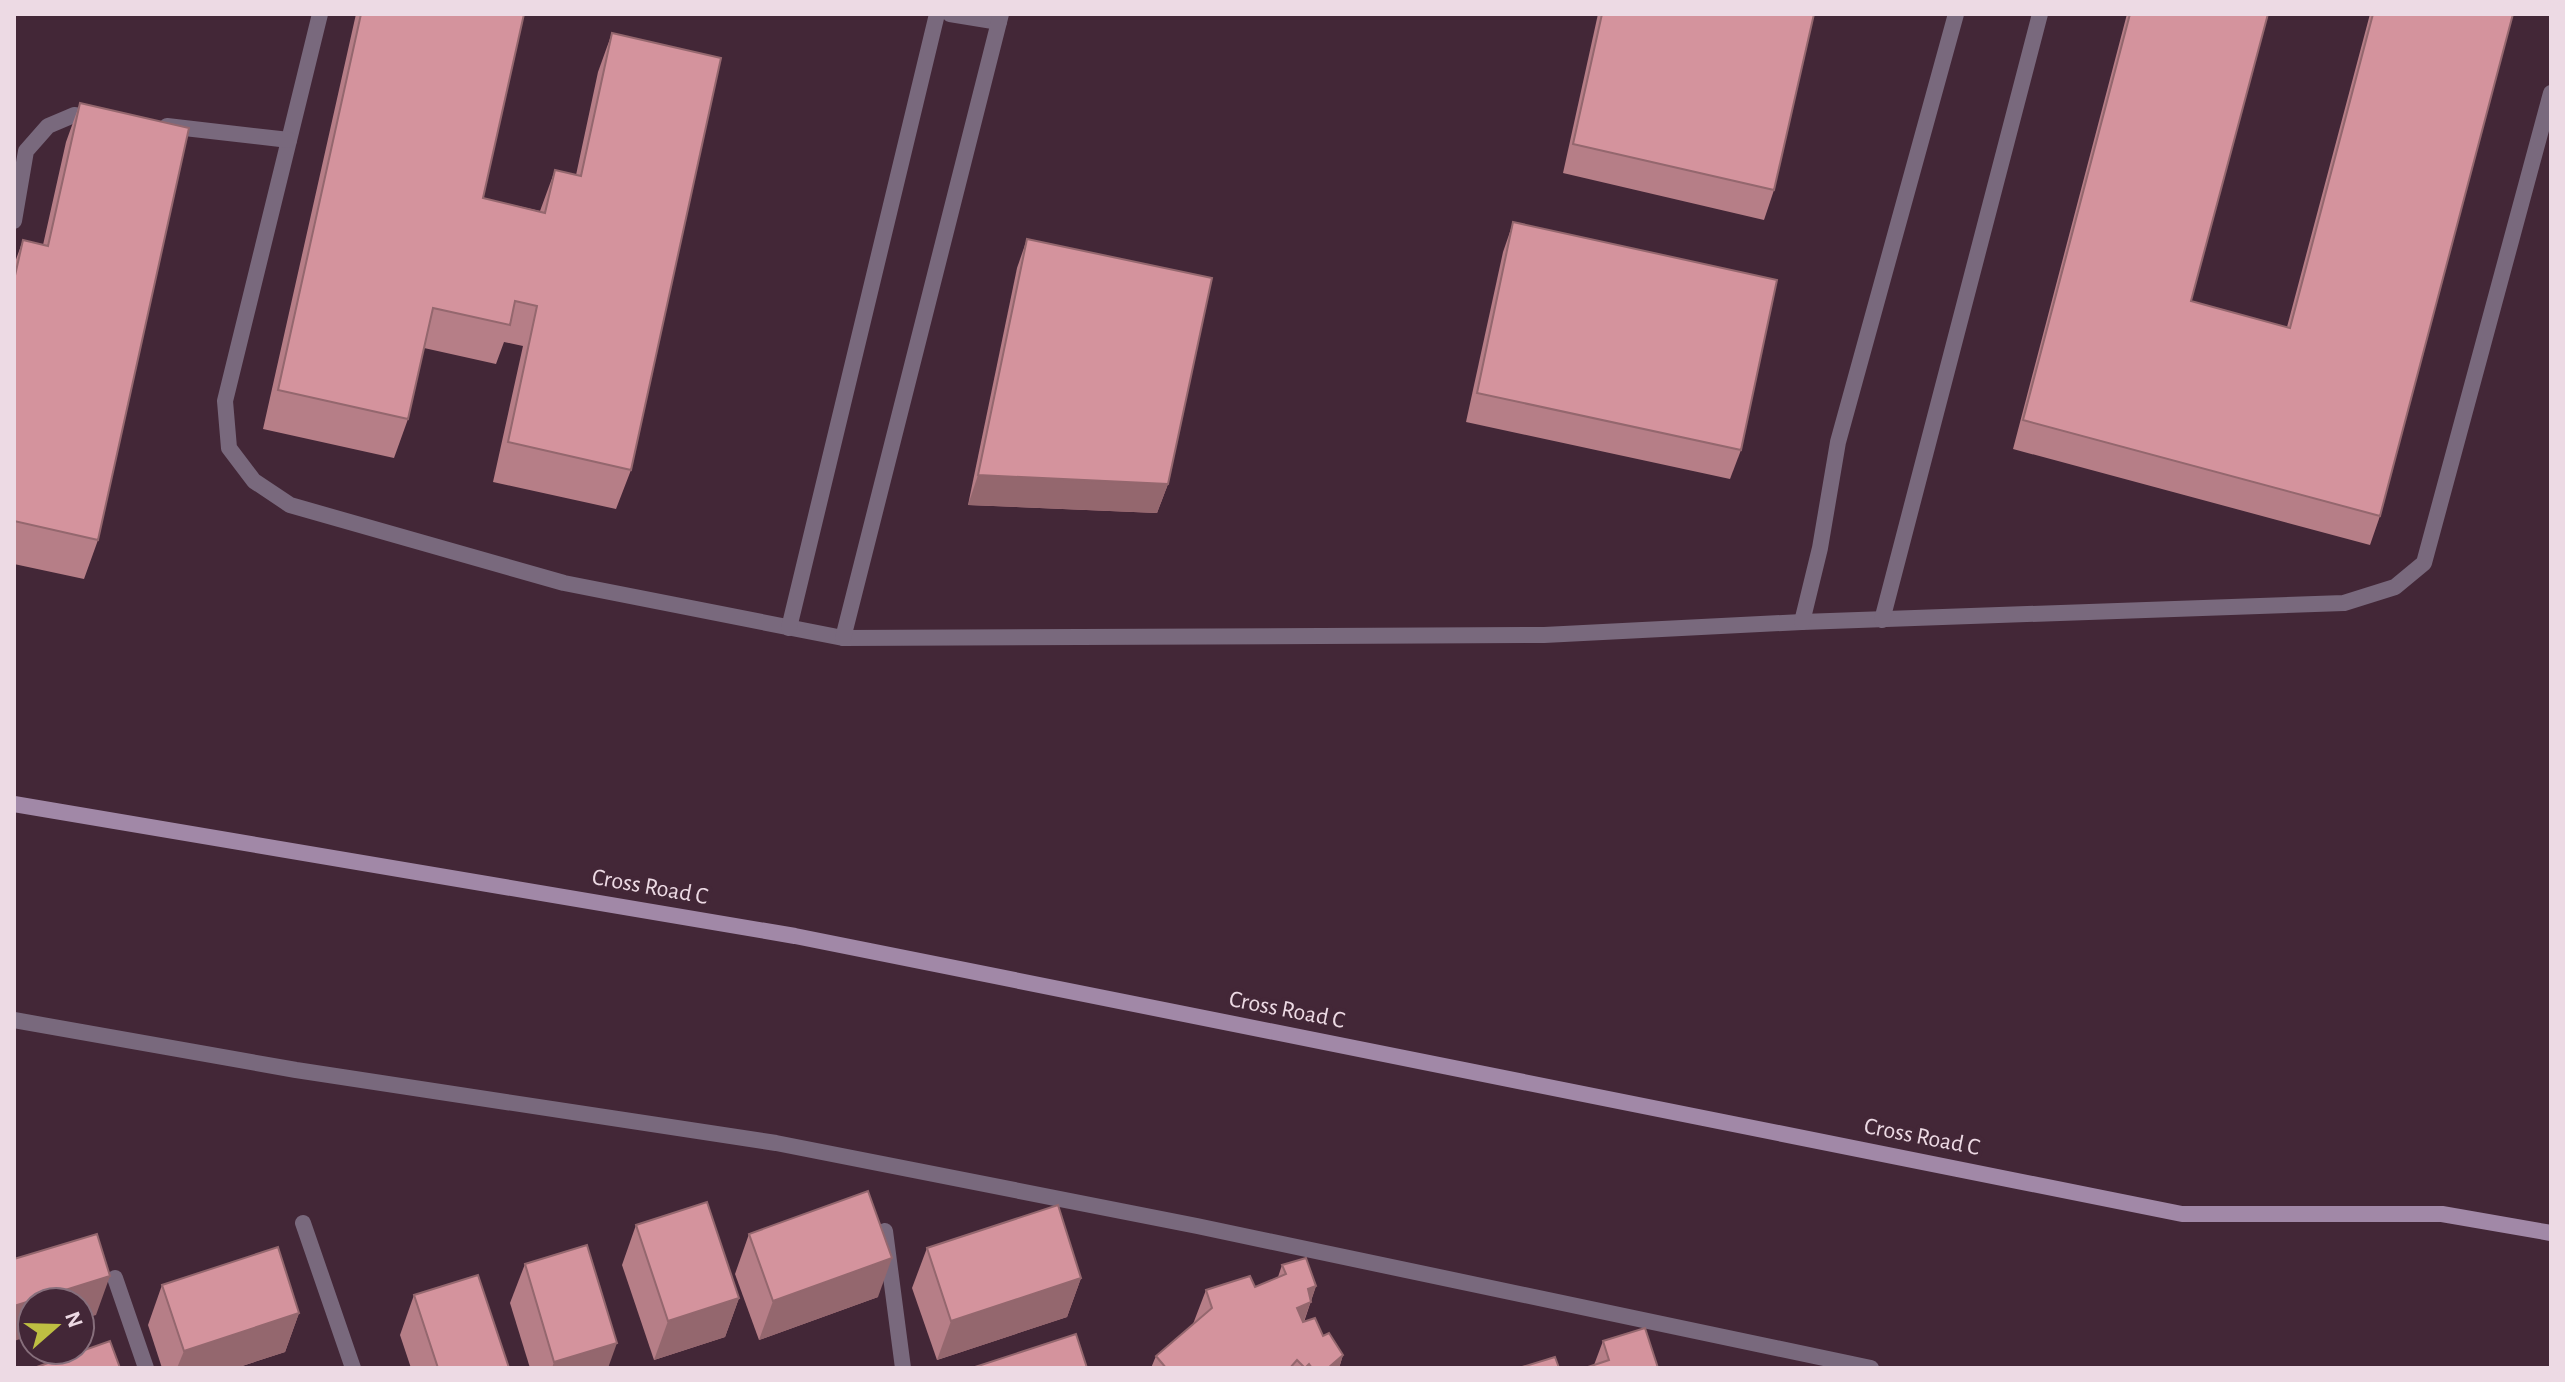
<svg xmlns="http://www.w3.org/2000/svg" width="2565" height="1382" font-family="'Alegreya Sans',sans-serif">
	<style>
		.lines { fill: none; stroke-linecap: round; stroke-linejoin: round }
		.lane { stroke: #79697d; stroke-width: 16 }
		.street { stroke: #79697d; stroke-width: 16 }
		.secondary { stroke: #a188a7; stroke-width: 16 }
		.wall { fill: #b67e87 }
		.shaded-wall { fill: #94676e }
		.building { fill: #d4939d; stroke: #94676e; stroke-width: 2 }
		.labels { text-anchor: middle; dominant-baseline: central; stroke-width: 8; stroke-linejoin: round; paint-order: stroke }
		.street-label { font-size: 24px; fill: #eddae4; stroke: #432737 }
	</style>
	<rect width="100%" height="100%" fill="#432737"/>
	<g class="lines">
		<!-- lane -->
		<g class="lane">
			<path d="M320 14 225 401 229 448 254 481 290 505 564 583 843 638 1544 635 1802 622 2344 603 2395 587 2424 563 2551 93"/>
			<path d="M950 14 999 22"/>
			<path d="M167 126 289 140"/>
			<path d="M14 221 26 151 48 126 74 115 97 118"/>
			<path d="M1882 620 2040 14"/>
			<path d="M1802 622 1820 548 1838 442 1956 14"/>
			<path d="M789 628 937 14"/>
			<path d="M843 638 1001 14"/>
		</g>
		<!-- street -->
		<g class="street">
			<path d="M14 1020 296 1070 776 1143 1197 1226 1871 1368"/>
			<path d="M303 1223 353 1368"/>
			<path d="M885 1231 903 1368"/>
			<path d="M115 1278 146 1368"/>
		</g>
		<!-- secondary -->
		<path class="secondary" d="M14 804 795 936 2182 1214H2442L2551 1233"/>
	</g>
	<!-- wall -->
	<g class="wall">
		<path d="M356 14H524L483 198 540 211 555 170 576 175 598 72 612 33 631 470 616 509 493 482 523 346 504 342 496 364 424 348 408 419 394 458 263 429Z"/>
		<path d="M1598 14H1814L1774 190 1764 220 1563 173Z"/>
		<path d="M2127 14H2268L2191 301 2287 327 2370 14H2513L2380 516 2370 545 2013 449Z"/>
		<path d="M80 103 98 540 84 579 14 564V265L23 240 43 245 66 142Z"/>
		<path d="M1513 223 1741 450 1730 479 1466 422 1503 252Z"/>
		<path d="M1027 239 1168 484 1157 513 968 505 1017 268Z"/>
		<path d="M636 1225 739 1298 725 1337 654 1360 622 1265Z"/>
		<path d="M749 1234 878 1297 759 1340 735 1274Z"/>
		<path d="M927 1248 1081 1278 1067 1317 937 1360 912 1288Z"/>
		<path d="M525 1264 608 1368H530L510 1303Z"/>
		<path d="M1282 1265 1316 1286 1304 1322 1323 1336 1343 1355 1339 1368H1151L1156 1356 1193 1324 1206 1290 1255 1287 1278 1277Z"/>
		<path d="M162 1285 299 1313 285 1352 236 1368H162L148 1325Z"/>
		<path d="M414 1295 509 1368H411L400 1335Z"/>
		<path d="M1603 1341 1658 1368 1594 1365Z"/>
	</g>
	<!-- shaded-wall -->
	<g class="shaded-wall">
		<path d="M978 475 1168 484 1157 513 968 505Z"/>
		<path d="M892 1258 878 1297 759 1340 773 1301Z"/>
		<path d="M110 1276 96 1315 80 1320V1302H32V1335L14 1341V1306Z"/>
		<path d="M1081 1278 1067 1317 937 1360 951 1321Z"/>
		<path d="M1316 1286 1297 1341V1308L1308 1289Z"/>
		<path d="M739 1298 725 1337 654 1360 668 1321Z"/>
		<path d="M299 1313 285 1352 236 1368H177L184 1351Z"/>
		<path d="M617 1343 608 1368H552L554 1362Z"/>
		<path d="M1343 1355 1339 1368H1328Z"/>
	</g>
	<!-- building -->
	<g class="building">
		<path d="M361 14H524L483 198 545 213 555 170 581 176 612 33 721 58 631 470 508 442 537 306 515 301 510 325 433 308 408 419 278 390Z"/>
		<path d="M1602 14H1814L1774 190 1573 144Z"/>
		<path d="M2130 14H2268L2191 301 2290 328 2373 14H2513L2380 516 2023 420Z"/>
		<path d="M80 103 189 128 98 540 14 521V280L23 240 48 246Z"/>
		<path d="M1513 222 1777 280 1741 450 1477 393Z"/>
		<path d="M1027 239 1212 278 1168 484 978 475Z"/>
		<path d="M868 1191 892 1258 773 1301 749 1234Z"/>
		<path d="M707 1202 739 1298 668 1321 636 1225Z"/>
		<path d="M1058 1205 1081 1278 951 1321 927 1248Z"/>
		<path d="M97 1234 110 1276 14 1306V1259Z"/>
		<path d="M587 1245 617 1343 554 1362 525 1264Z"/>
		<path d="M278 1247 299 1313 184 1351 162 1285Z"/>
		<path d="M1306 1258 1316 1286 1308 1289 1311 1302 1297 1308 1303 1322 1315 1318 1323 1336 1329 1333 1343 1355 1328 1368H1312L1309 1364 1305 1368 1297 1360 1290 1368H1166L1156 1356 1212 1308 1206 1290 1250 1276 1255 1287 1286 1274 1282 1265Z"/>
		<path d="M478 1275 509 1368H438L414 1295Z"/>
		<path d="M1645 1328 1658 1368H1585L1609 1360 1603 1341Z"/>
		<path d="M1076 1334 1087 1368H972Z"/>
		<path d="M110 1341 120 1368H34Z"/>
		<path d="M1555 1357 1559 1368H1519Z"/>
	</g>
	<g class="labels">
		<!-- street labels -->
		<g class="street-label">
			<text transform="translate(650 887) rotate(10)">Cross Road C</text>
			<text transform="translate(1287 1010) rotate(11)">Cross Road C</text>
			<text transform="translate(1922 1137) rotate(11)">Cross Road C</text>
		</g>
	</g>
	<!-- border -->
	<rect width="2565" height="1382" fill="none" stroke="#eddae4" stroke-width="32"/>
	<!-- north arrow -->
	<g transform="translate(56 1326) rotate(70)"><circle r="38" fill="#432737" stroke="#876f7c" stroke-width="2"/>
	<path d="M0-6L14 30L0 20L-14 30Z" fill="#bebf42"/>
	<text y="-12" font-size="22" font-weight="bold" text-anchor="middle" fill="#eddae4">N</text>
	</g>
</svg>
